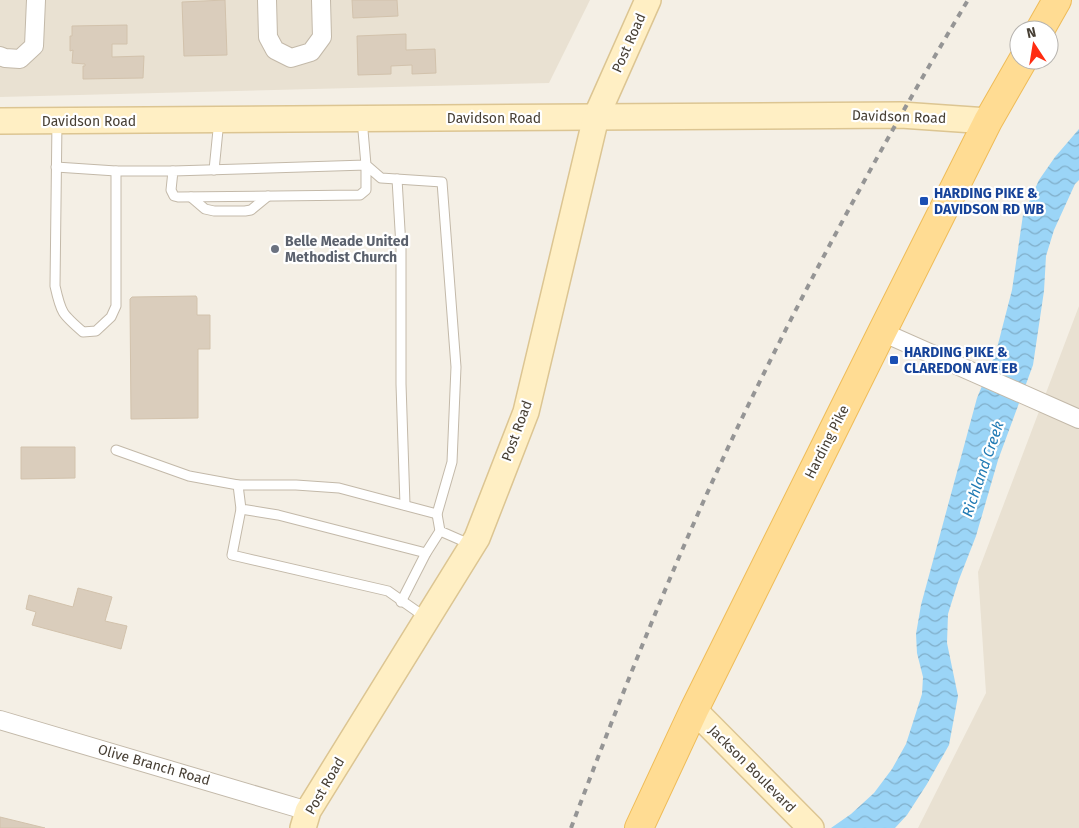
<svg xmlns="http://www.w3.org/2000/svg" width="1079" height="828" font-family="'Fira Sans',sans-serif">
	<style>
		.residential { fill: #e9e1d2 }
		.water { fill: url(#water-waves) }
		.building { fill: #dacdbc; stroke: #d2c2ac }
		.lines { fill: none; stroke-linecap: round; stroke-linejoin: round }
		.lane-casing { stroke: #c3b9a9; stroke-width: 11 }
		.street-casing { stroke: #c3b9a9; stroke-width: 20 }
		.secondary-casing { stroke: #dcc592; stroke-width: 28 }
		.primary-casing { stroke: #efbc58; stroke-width: 30 }
		.lane { stroke: #fff; stroke-width: 9 }
		.street { stroke: #fff; stroke-width: 18 }
		.secondary { stroke: #ffefc4; stroke-width: 25 }
		.primary { stroke: #ffdc93; stroke-width: 28 }
		.rail { stroke: #959595; stroke-width: 4; stroke-dasharray: 6 6; stroke-linecap: butt }
		.transit-dot { fill: #1a4fb4; stroke: #fff; stroke-width: 2 }
		.worship-dot { fill: #6b7280; stroke: #fff; stroke-width: 2 }
		.labels { text-anchor: middle; dominant-baseline: central; stroke-width: 4.5; stroke-linejoin: round; paint-order: stroke }
		.street-label { font-size: 14px; fill: #473f34; stroke: #fff }
		.transit-label { font-size: 14px; font-weight: bold; fill: #164399; stroke: #fff; text-anchor: start }
		.worship-label { font-size: 14px; font-weight: bold; fill: #5b616d; stroke: #fff; text-anchor: start }
		.water-label { font-size: 15px; font-style: italic; fill: #227bb4; stroke: #fff }
	</style>
	<defs>
		<pattern id="water-waves" width="16" height="10" patternUnits="userSpaceOnUse" patternTransform="scale(1.25)"><rect width="16" height="10" fill="#9bd5f7"/><path d="M0 5q4-4 8 0t8 0" fill="none" stroke="#80aec9"/></pattern>
	</defs>
	<rect width="100%" height="100%" fill="#f4efe5"/>
	<!-- residential -->
	<g class="residential">
		<path d="M0 0H590L549 83 0 97Z"/>
		<path d="M1079 306V828H918L986 693 978 572Z"/>
	</g>
	<!-- water -->
	<path class="water" d="M1079 129V180L1075 184 1054 230 1046 256 1044 291 1033 365 998 460 976 536 958 582 948 614 947 643 958 696 949 745 927 784 907 815 895 828H831L851 814 874 793 892 769 906 744 922 694 923 677 917 653 916 634 921 605 977 398 996 352 1012 290 1023 215 1039 180 1055 157Z"/>
	<!-- building -->
	<g class="building">
		<path d="M225 0 227 55 184 56 182 2Z"/>
		<path d="M352 0H397L398 16 353 18Z"/>
		<path d="M127 25V44H112V57L144 56 143 78 83 79V66H85V64L72 63 73 50 70 51V36H72V26Z"/>
		<path d="M406 34V50L435 49 436 73 412 74V65L391 66V74L358 75 357 36Z"/>
		<path d="M196 296 197 298V315H210V349H198V418L131 419 130 299 132 297Z"/>
		<path d="M21 447H75V478L21 479Z"/>
		<path d="M78 588 112 597 105 621 127 626 121 649 32 625 36 612 26 609 29 595 73 607Z"/>
		<path d="M0 817 45 828H0Z"/>
	</g>
	<g class="lines">
		<!-- lane casing -->
		<g class="lane-casing">
			<g id="lane">
				<path d="M362 119 366 165V190L360 195 178 197 174 196 171 190 173 171 366 165 381 178 442 182 456 367 452 462 437 514 440 531 472 545"/>
				<path d="M57 121 55 286C61 313 62 314 83 332L96 331 111 317 116 306V171"/>
				<path d="M56 167 116 171H173"/>
				<path d="M214 170 219 120"/>
				<path d="M397 179 401 247V384L405 505"/>
				<path d="M191 197 205 209 214 211H245L251 210 268 196"/>
				<path d="M116 450 189 476 238 485H296L339 488 437 514"/>
				<path d="M238 485 241 509 278 515 426 553"/>
				<path d="M241 509 232 555 388 591 425 617"/>
				<path d="M401 602 426 553 440 531"/>
			</g>
		</g>
		<!-- street casing -->
		<g class="street-casing">
			<g id="street">
				<path d="M267 0 268 37 275 50 291 58 311 52 322 37 321 0"/>
				<path d="M0 56 5 58 20 59 34 46 36 0"/>
				<path d="M882 332 1079 419"/>
				<path d="M0 720 308 811"/>
			</g>
		</g>
		<!-- secondary casing -->
		<g class="secondary-casing">
			<g id="secondary">
				<path d="M0 121 901 115 988 121"/>
				<path d="M694 710 811 828"/>
				<path d="M303 828 308 811 477 538 526 412 596 117 648 0"/>
			</g>
		</g>
		<!-- primary casing -->
		<g class="primary-casing">
			<g id="primary">
				<path d="M1040 30 1057 0"/>
				<path d="M639 828 694 710 882 332 988 121 1023 60"/>
			</g>
		</g>
		<!-- lane -->
		<use href="#lane" class="lane"/>
		<!-- street -->
		<use href="#street" class="street"/>
		<!-- secondary -->
		<use href="#secondary" class="secondary"/>
		<!-- primary -->
		<use href="#primary" class="primary"/>
		<!-- rail -->
		<path class="rail" d="M571 828C624 688 679 549 744 414 812 273 888 134 968 0"/>
	</g>
	<!-- markers -->
	<g class="transit-dot">
		<rect x="919" y="196" width="10" height="10" rx="2.5"/>
		<rect x="889" y="355" width="10" height="10" rx="2.5"/>
	</g>
	<circle class="worship-dot" cx="275" cy="249" r="5"/>
	<g class="labels">
		<!-- street labels -->
		<g class="street-label">
			<text transform="translate(629 43) rotate(-66)">Post Road</text>
			<text transform="translate(899 117) rotate(2)">Davidson Road</text>
			<text x="494" y="118">Davidson Road</text>
			<text x="89" y="121">Davidson Road</text>
			<text transform="translate(517 431) rotate(-70)">Post Road</text>
			<text transform="translate(827 442) rotate(-63)">Harding Pike</text>
			<text transform="translate(154 765) rotate(16)">Olive Branch Road</text>
			<text transform="translate(752 769) rotate(45)">Jackson Boulevard</text>
			<text transform="translate(325 786) rotate(-60)">Post Road</text>
		</g>
		<!-- transit labels -->
		<g class="transit-label">
			<text x="934" y="193">HARDING PIKE &amp;<tspan x="934" dy="16">DAVIDSON RD WB</tspan></text>
			<text x="904" y="352">HARDING PIKE &amp;<tspan x="904" dy="16">CLAREDON AVE EB</tspan></text>
		</g>
		<!-- worship labels -->
		<g class="worship-label">
			<text x="285" y="241">Belle Meade United<tspan x="285" dy="16">Methodist Church</tspan></text>
		</g>
		<!-- water labels -->
		<g class="water-label">
			<text transform="translate(983 469) rotate(-71)">Richland Creek</text>
		</g>
	</g>
	<!-- north arrow -->
	<g transform="translate(1034 45) rotate(348)"><circle r="24" fill="#ffffff" stroke="#b5b2ae"/>
	<path d="M0-4L9 19L0 12L-9 19Z" fill="#ff2c11"/>
	<text y="-8" font-size="14" font-weight="bold" text-anchor="middle" fill="#473f34">N</text>
	</g>
</svg>
